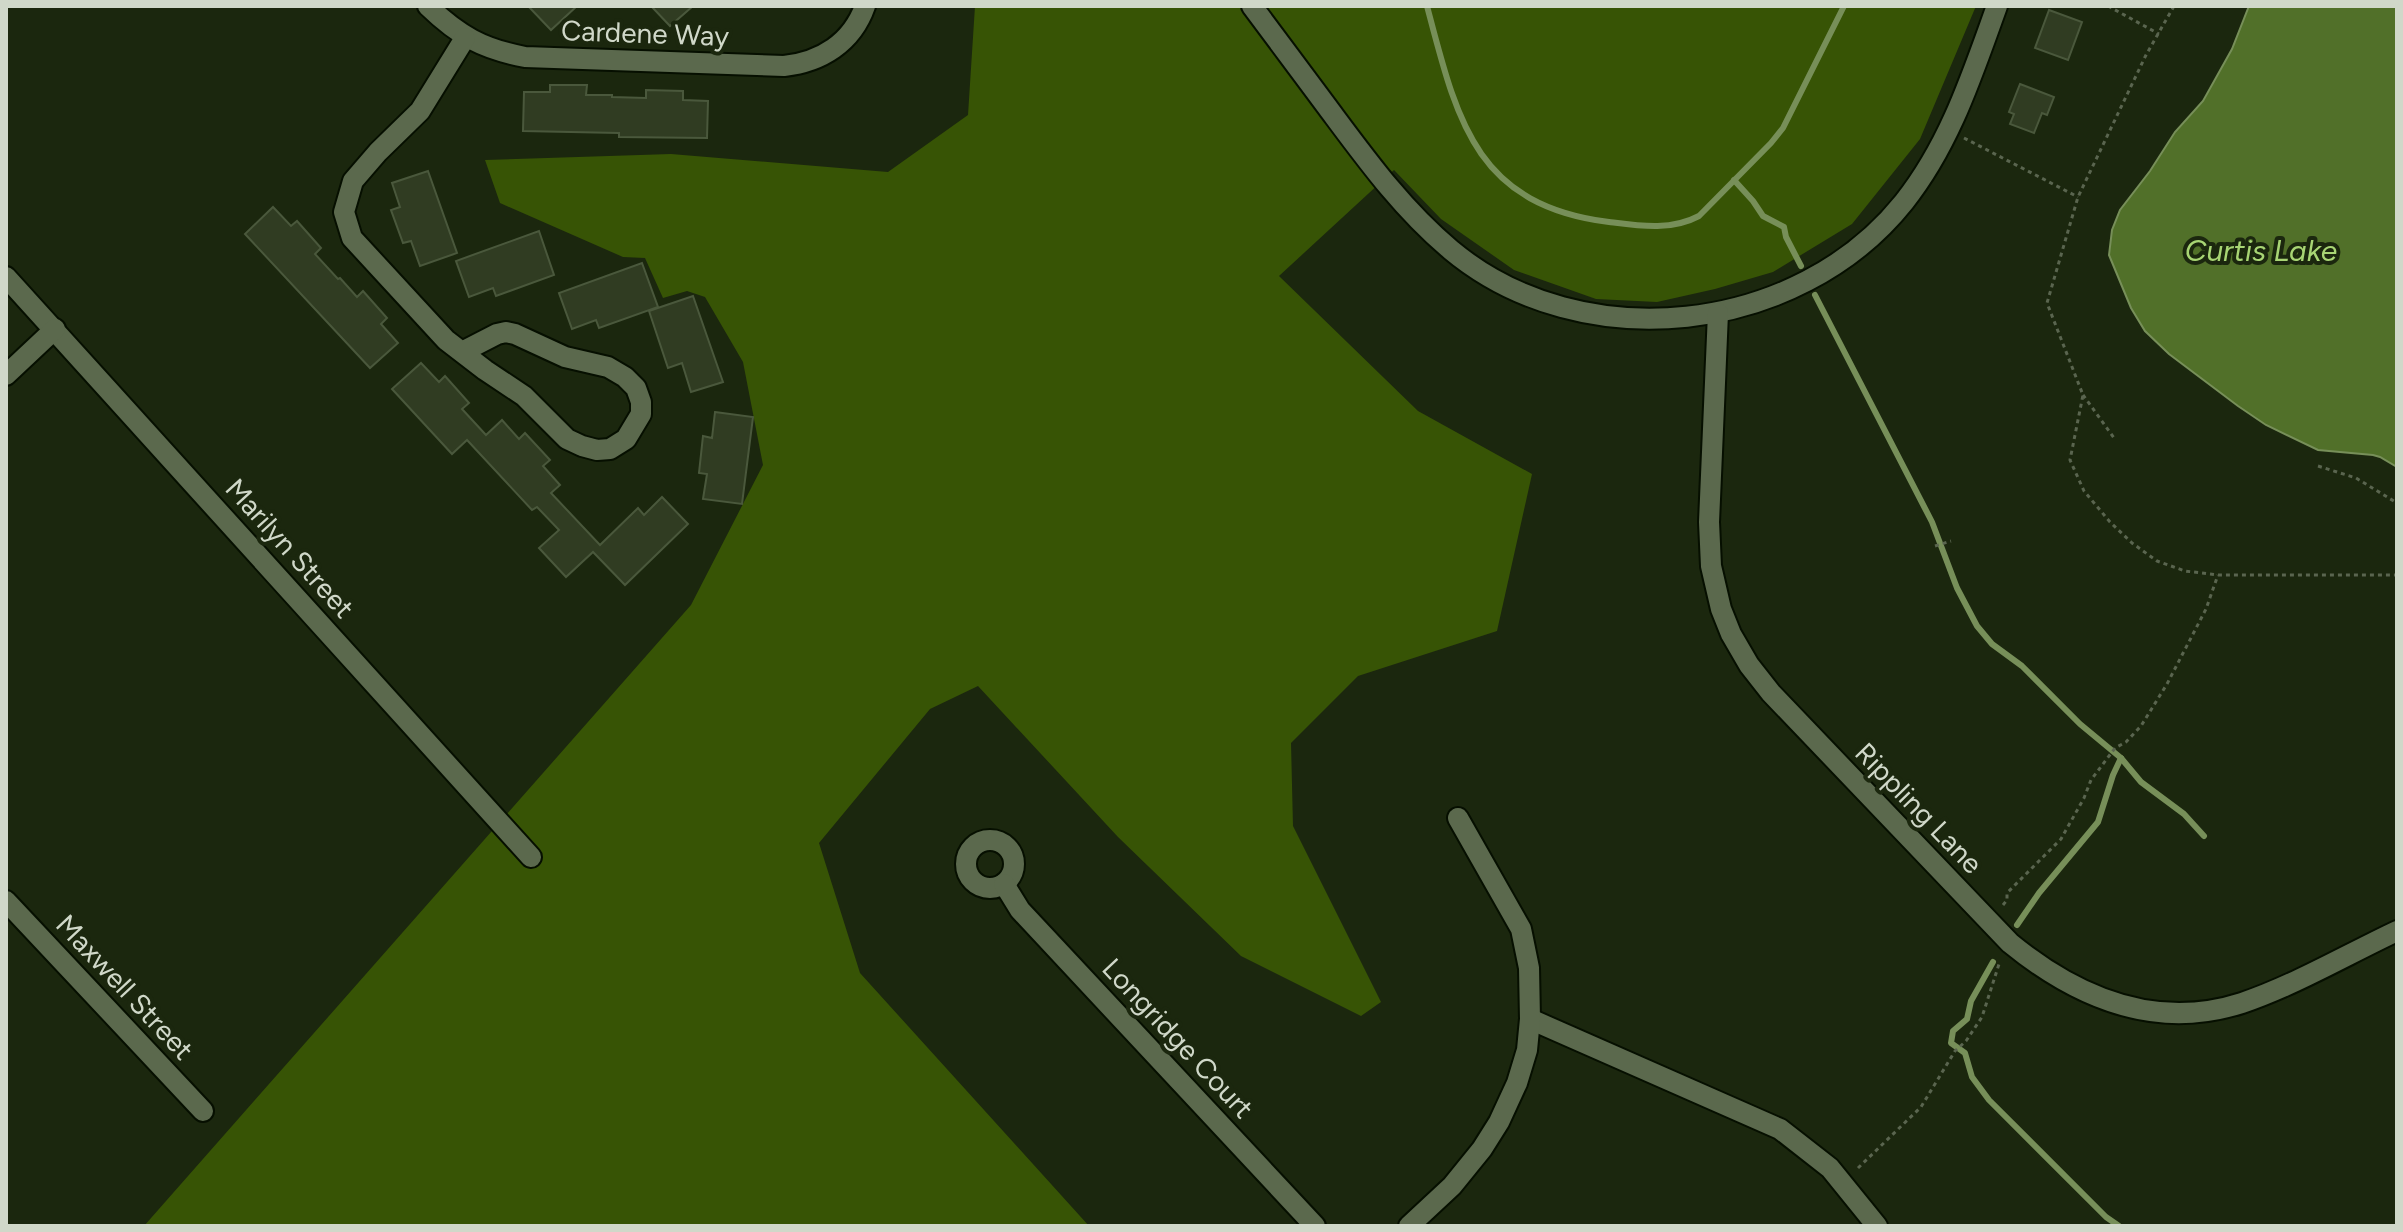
<svg xmlns="http://www.w3.org/2000/svg" width="2403" height="1232" font-family="Figtree,sans-serif">
	<style>
		.forest { fill: #375405 }
		.water { fill: #517029; stroke: #778f59; stroke-width: 2 }
		.lines { fill: none; stroke-linecap: round; stroke-linejoin: round }
		.stream { stroke: #778f59; stroke-width: 6 }
		.building { fill: #303c22; stroke: #4a583c; stroke-width: 2 }
		.street-casing { stroke: #060f00; stroke-width: 24 }
		.path { stroke: #5a654f; stroke-width: 3; stroke-dasharray: 4 4; stroke-linecap: butt }
		.street { stroke: #5b694d; stroke-width: 20 }
		.labels { text-anchor: middle; dominant-baseline: central; stroke-width: 8; stroke-linejoin: round; paint-order: stroke }
		.street-label { font-size: 28px; fill: #d0d8c9; stroke: #1b270e }
		.water-label { font-size: 30px; font-style: italic; fill: #a8d574; stroke: #1b270e }
	</style>
	<rect width="100%" height="100%" fill="#1b270e"/>
	<!-- forest -->
	<path class="forest" d="M975 6H1976L1920 139 1852 224 1773 272 1715 289 1657 302 1596 299 1514 270 1441 219 1394 170 1279 276 1418 411 1532 474 1497 631 1358 676 1291 743 1293 826 1381 1002 1361 1016 1241 956 1118 837 978 686 930 709 819 843 860 973 1089 1226H144L691 605 763 465 743 362 705 297 687 291 663 298 645 258 623 257 500 203 485 160 671 154 888 172 968 115Z"/>
	<!-- water -->
	<path class="water" d="M2249 6H2397V467L2380 457 2373 455 2318 450 2266 425 2238 406 2169 354 2145 331 2131 308 2109 255 2112 230 2120 210 2150 171 2175 132 2203 101 2232 49Z"/>
	<g class="lines">
		<!-- stream -->
		<g class="stream">
			<path d="M1427 6C1457 120 1475 205 1609 222 1640 226 1671 231 1699 216L1771 143 1783 128 1844 6"/>
			<path d="M1734 180 1753 201 1763 216 1784 227 1786 237 1801 266"/>
			<path d="M1815 295 1932 522 1957 588 1977 626 1992 644 2022 666 2080 724 2121 758 2141 782 2184 814 2204 836"/>
			<path d="M2017 925 2039 893 2098 822 2113 775 2121 758"/>
			<path d="M1993 962 1971 1001 1967 1019 1953 1031 1951 1043 1965 1053 1972 1077 1989 1100 2106 1217 2119 1226"/>
		</g>
	</g>
	<!-- building -->
	<g class="building">
		<path d="M528 6H577L551 30Z"/>
		<path d="M651 6H693L670 26Z"/>
		<path d="M2049 10 2082 22 2068 60 2035 48Z"/>
		<path d="M2020 84 2054 97 2047 115 2042 113 2034 133 2010 124 2014 114 2009 112Z"/>
		<path d="M550 85H587L586 95H612V97L646 98V90L683 91V100L708 101 707 138 619 137V133L523 131 524 92H550Z"/>
		<path d="M428 171 457 253 420 266 411 241 403 243 391 210 400 207 392 183Z"/>
		<path d="M273 207 291 226 297 221 321 248 315 254 338 279 340 278 357 297 363 291 387 318 381 324 398 343 370 368 245 234Z"/>
		<path d="M539 231 554 275 496 296 493 288 469 297 456 261Z"/>
		<path d="M642 263 658 307 599 328 596 320 572 329 559 293Z"/>
		<path d="M693 296 723 382 691 392 682 363 668 368 649 311Z"/>
		<path d="M421 363 439 382 445 376 469 403 462 409 486 435 502 420 519 439 525 433 550 460 543 466 560 485 551 493 600 545 638 508 644 515 662 497 688 524 625 585 593 552 566 577 539 548 559 530 537 507 532 510 467 440 452 454 392 389Z"/>
		<path d="M715 412 753 417 742 504 703 499 707 474 699 473 703 436 712 438Z"/>
	</g>
	<g class="lines">
		<!-- street casing -->
		<g class="street-casing">
			<g id="street">
				<path d="M428 6C459 36 483 49 525 57L784 66C821 62 852 43 865 6"/>
				<path d="M1252 6C1277 40 1303 74 1328 108 1366 159 1402 209 1451 250 1582 359 1798 335 1904 202 1950 144 1972 75 1997 6"/>
				<path d="M6 277 531 857"/>
				<path d="M1718 313 1709 522 1711 566 1721 609 1731 634 1749 665 1771 693 2010 943C2076 997 2155 1031 2242 1003 2295 985 2346 955 2397 931"/>
				<path d="M462 352 497 334 506 332 515 334 565 357 608 367 625 377 636 388 641 402V414L626 439 610 449 597 450 582 446 567 439 524 396 485 370 446 340 352 238 344 212 353 181 378 152 420 111 465 38"/>
				<path d="M6 375 55 329"/>
				<circle cx="990" cy="864" r="24"/>
				<path d="M1004 884 1020 910 1315 1226"/>
				<path d="M6 901 203 1111"/>
				<path d="M1530 1019 1780 1129 1830 1168 1877 1226"/>
				<path d="M1409 1226 1452 1186 1482 1149 1499 1122 1517 1083 1527 1050 1530 1019 1529 968 1521 929 1458 818"/>
			</g>
		</g>
		<!-- path -->
		<g class="path">
			<path d="M2108 6 2159 34"/>
			<path d="M2174 6 2146 55 2078 197 2047 303 2083 395 2070 460 2084 491 2110 522 2132 543 2157 561 2185 571 2218 575H2397"/>
			<path d="M1964 138 2078 197"/>
			<path d="M2083 395 2114 438"/>
			<path d="M2318 466 2356 478 2397 503"/>
			<path d="M1935 546 1951 541"/>
			<path d="M2003 905 2007 900V893L2061 839 2084 798 2091 780 2115 748 2126 742 2141 726 2167 684 2206 609 2218 575"/>
			<path d="M1858 1168 1921 1107 1955 1051 1966 1041 1982 1017 2000 961"/>
		</g>
		<!-- street -->
		<use href="#street" class="street"/>
	</g>
	<g class="labels">
		<!-- street labels -->
		<g class="street-label">
			<text transform="translate(645 33) rotate(2)">Cardene Way</text>
			<text transform="translate(290 548) rotate(48)">Marilyn Street</text>
			<text transform="translate(1919 808) rotate(46)">Rippling Lane</text>
			<text transform="translate(125 987) rotate(47)">Maxwell Street</text>
			<text transform="translate(1178 1038) rotate(47)">Longridge Court</text>
		</g>
		<!-- water labels -->
		<g class="water-label">
			<text x="2261" y="250">Curtis Lake</text>
		</g>
	</g>
	<!-- border -->
	<rect width="2403" height="1232" fill="none" stroke="#d0d8c9" stroke-width="16"/>
</svg>
